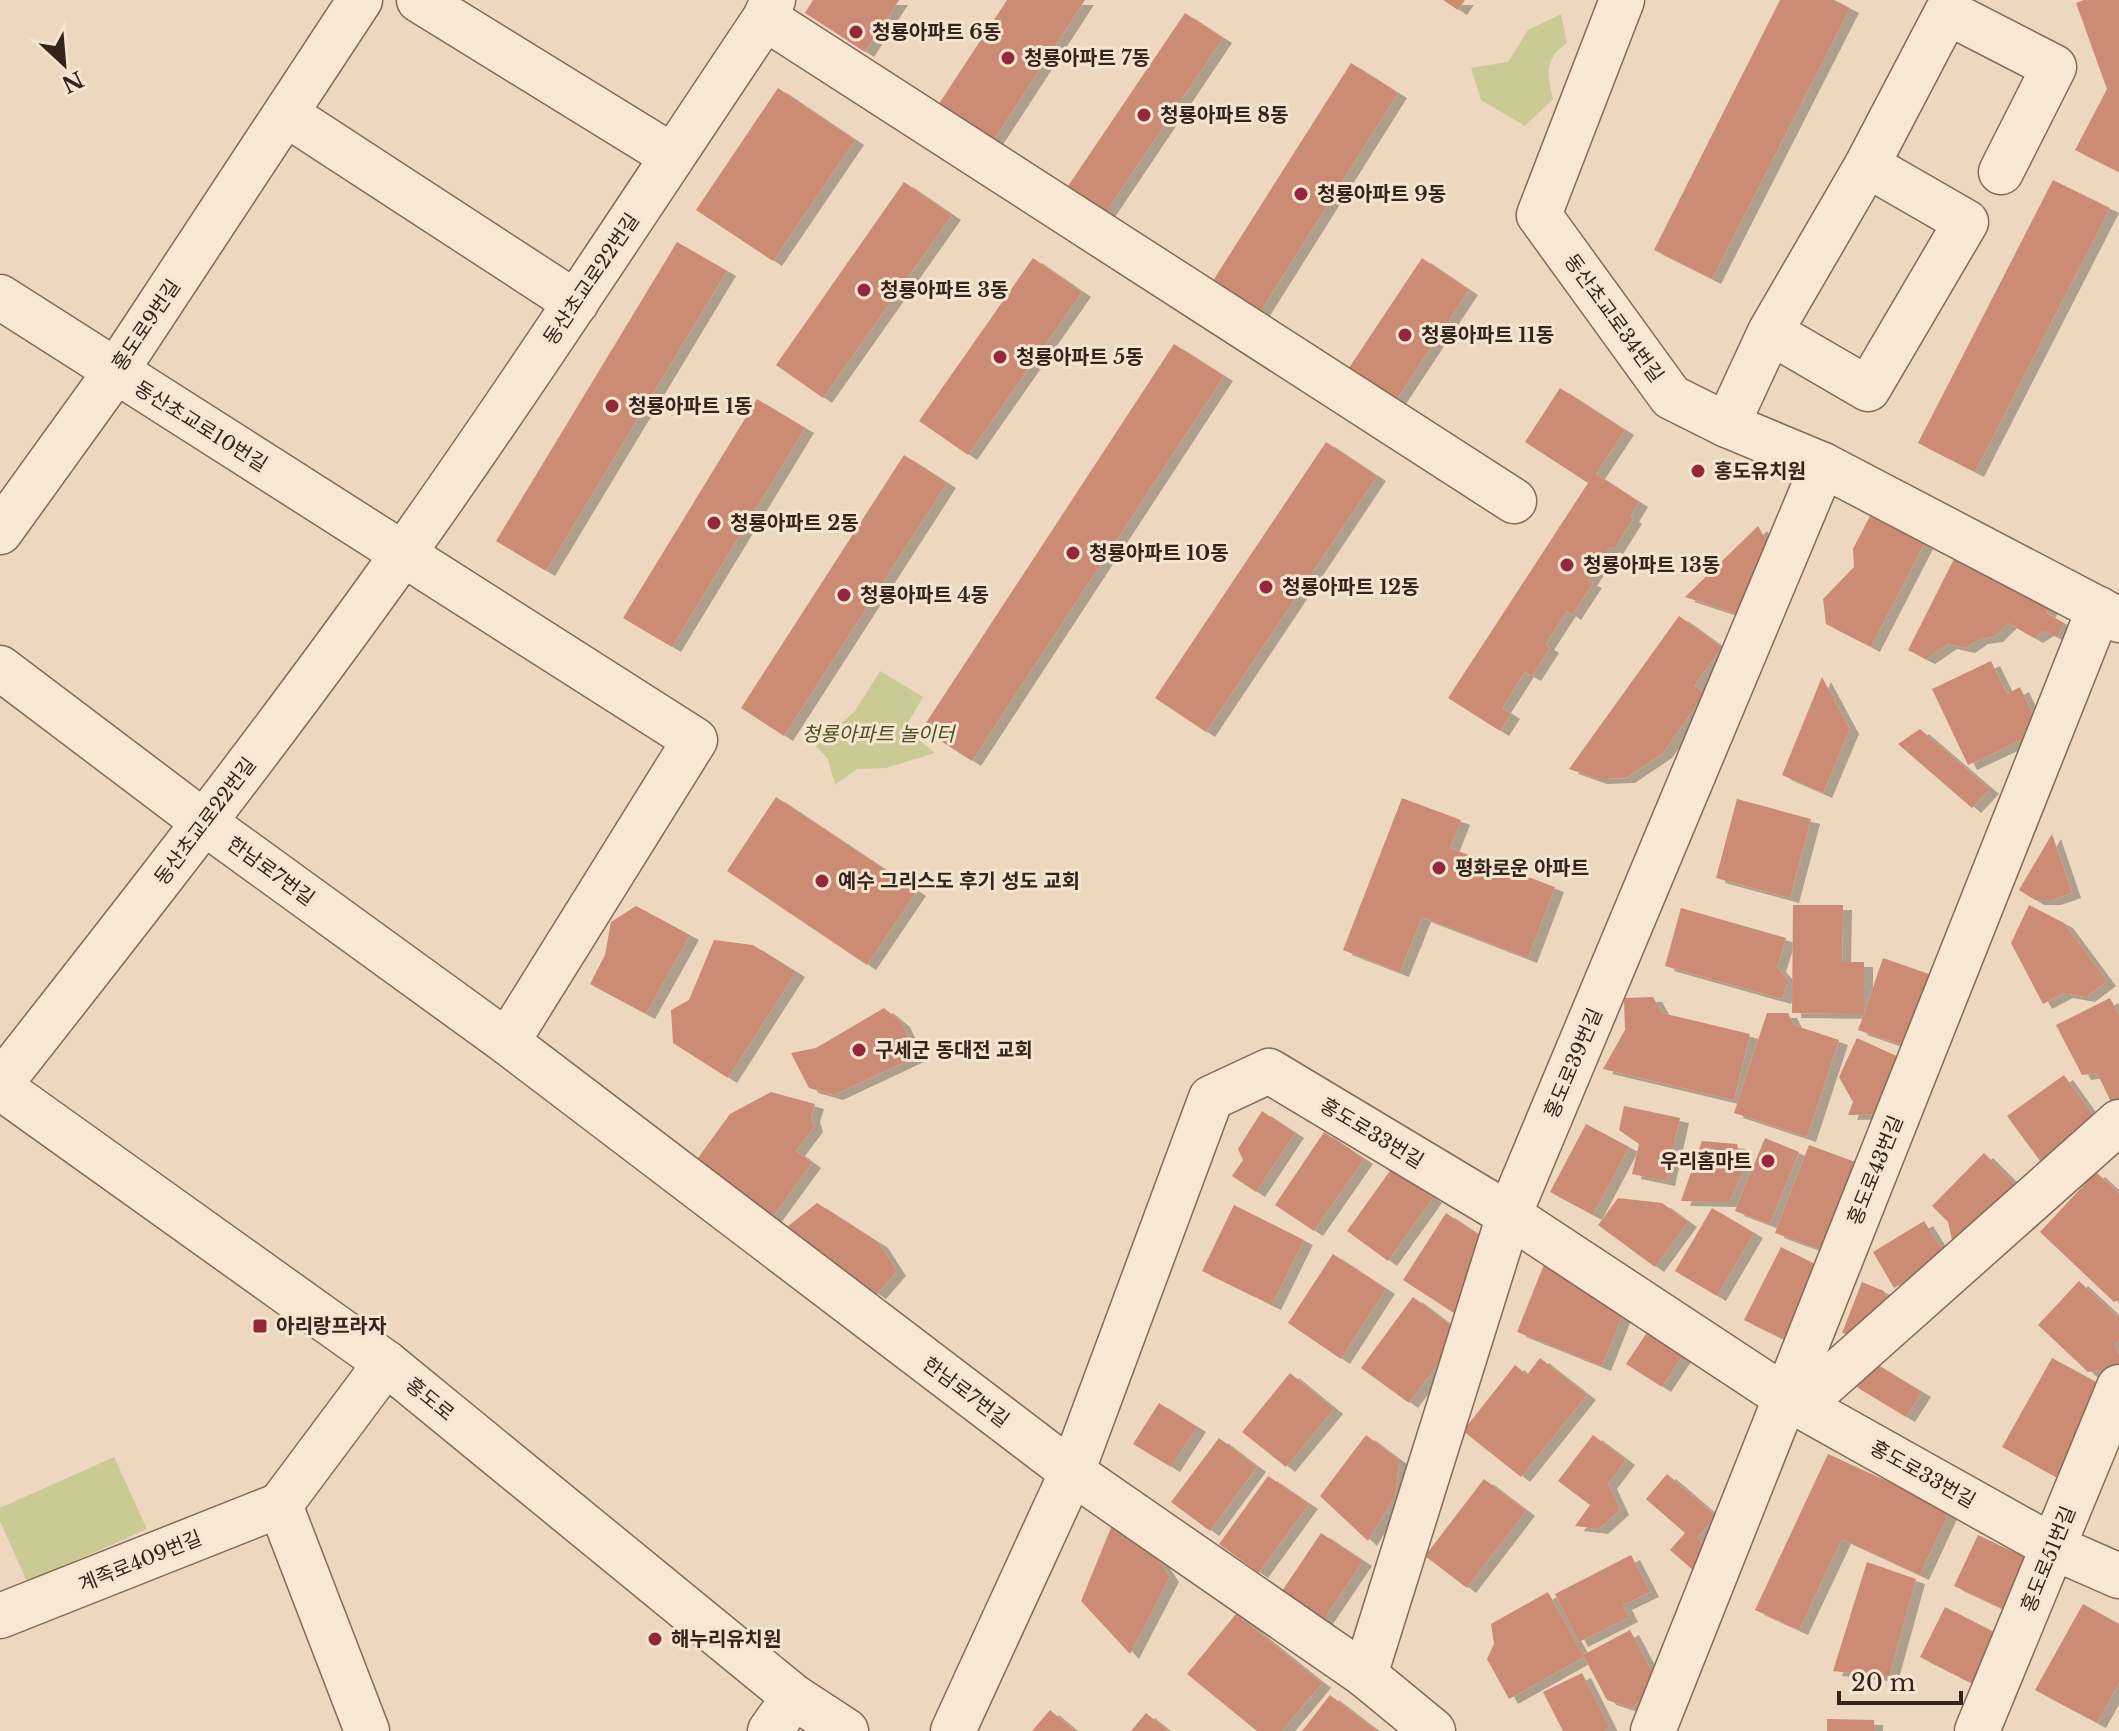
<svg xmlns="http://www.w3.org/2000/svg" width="2119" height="1731" font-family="'Libre Baskerville','Noto Sans KR',serif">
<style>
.green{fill:#cbc994}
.building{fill:#cb8b75;filter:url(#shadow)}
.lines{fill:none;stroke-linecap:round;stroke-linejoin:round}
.minor-casing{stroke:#866958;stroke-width:47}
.minor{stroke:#f8e7d2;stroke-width:44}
.poi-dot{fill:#94283a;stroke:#f5e4cf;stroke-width:3}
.labels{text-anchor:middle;stroke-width:6;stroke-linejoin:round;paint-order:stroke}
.poi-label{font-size:20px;font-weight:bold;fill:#35241c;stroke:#f5e4cf;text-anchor:start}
.street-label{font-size:20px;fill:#35241c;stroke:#f5e4cf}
.park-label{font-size:20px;font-style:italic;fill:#4d5223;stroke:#f5e4cf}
</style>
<defs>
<filter id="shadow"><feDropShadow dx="9" dy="5" stdDeviation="0" flood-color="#0004"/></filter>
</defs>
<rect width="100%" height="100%" fill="#edd8bf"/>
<g class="green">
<path d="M1561 14 1567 43C1544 58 1547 77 1553 99L1525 126 1481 100 1471 68 1508 62 1528 30Z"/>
<path d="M880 671 923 697 909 721 915 737 935 753 886 768 857 769 835 785 828 759 816 746 855 711Z"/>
<path d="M114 1457 147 1529 27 1582 0 1521V1508Z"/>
</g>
<g class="building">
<path d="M813 0H899L865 52 805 13Z"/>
<path d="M1007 0H1085L986 152 931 116Z"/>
<path d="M1443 0H1465L1458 10Z"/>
<path d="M1780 0H1834L1850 8 1712 279 1654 250Z"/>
<path d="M2084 0H2119V172L2075 150 2107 89 2076 3Z"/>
<path d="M1185 13 1223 38 1102 218 1064 192Z"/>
<path d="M1351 63 1398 93 1252 325 1204 295Z"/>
<path d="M778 88 855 140 773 261 696 210Z"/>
<path d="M2053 180 2110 208 1975 472 1918 443Z"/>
<path d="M904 182 952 215 823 398 776 365Z"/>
<path d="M677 242 727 271 546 571 496 541Z"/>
<path d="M1033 258 1082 292 968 455 919 421Z"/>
<path d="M1422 258 1469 290 1389 411 1341 380Z"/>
<path d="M1174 344 1224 376 972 761 922 729Z"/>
<path d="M1560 388 1625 430 1596 474 1639 502 1630 517 1633 519 1614 549 1610 547 1588 581 1593 583 1572 615 1567 611 1545 645 1550 648 1532 676 1525 672 1502 708 1511 714 1500 731 1448 698 1588 483 1525 442Z"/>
<path d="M757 399 805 428 672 647 623 618Z"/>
<path d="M1326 442 1377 476 1206 732 1155 698Z"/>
<path d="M904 455 947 483 784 736 741 708Z"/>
<path d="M1870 516 1924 544 1871 647 1826 624 1823 599 1854 567 1853 549Z"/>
<path d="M1758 526 1776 558 1750 618 1685 597Z"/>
<path d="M1955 557 2051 605 2046 613 2064 623 2057 637 2045 631 2034 638 2008 623 1994 637 1979 639 1966 648 1948 644 1926 659 1908 650Z"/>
<path d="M1679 616 1722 647 1694 686 1705 693 1663 753 1626 778 1598 779 1569 769Z"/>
<path d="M1991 661 2007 694 2020 687 2041 731 1968 765 1932 689Z"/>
<path d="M1822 677 1850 729 1823 793 1782 775Z"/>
<path d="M1920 729 1990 789 1972 808 1898 744Z"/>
<path d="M776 797 917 891 867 965 727 871Z"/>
<path d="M1402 798 1461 820 1450 848 1555 887 1528 958 1422 917 1400 972 1343 950Z"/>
<path d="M1737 799 1811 819 1790 898 1716 878Z"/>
<path d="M2052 834 2072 893 2052 900H2035L2019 890Z"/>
<path d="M1793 905H1843L1842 962H1864V1014L1883 958 1929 974 1925 985 1941 990 1920 1051 1858 1030 1864 1014 1792 1013Z"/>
<path d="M2029 905 2064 923 2107 981 2086 997 2064 993 2043 1004 2011 943Z"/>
<path d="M636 906 690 935 646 1014 590 984 605 955 611 922Z"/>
<path d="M1681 908 1786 938 1777 967 1788 980 1782 999 1665 966Z"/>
<path d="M714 940 753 945 796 972 728 1078 673 1043 671 1010 689 1000Z"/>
<path d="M1653 997 1662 1013 1750 1034 1734 1100 1603 1069 1625 1030 1624 998Z"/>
<path d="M2110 998 2119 1015V1101L2112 1104 2097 1073 2082 1075 2056 1025Z"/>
<path d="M884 1008 901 1022 917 1056 834 1095 809 1088 791 1053 816 1048Z"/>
<path d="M1767 1013H1788L1794 1025 1839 1040 1807 1137 1734 1113Z"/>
<path d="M1857 1038 1912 1063 1889 1114 1848 1115 1853 1102 1839 1077Z"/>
<path d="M2064 1075 2102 1128 2046 1169 2007 1116Z"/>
<path d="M771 1092 815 1104 811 1117 814 1127 796 1151 812 1163 772 1218 695 1162 730 1114Z"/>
<path d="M1624 1106 1680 1118 1666 1181 1632 1174 1639 1144 1619 1130Z"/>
<path d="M1262 1111 1295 1133 1256 1192 1232 1176 1243 1160 1238 1149Z"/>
<path d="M1586 1124 1629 1147 1593 1215 1550 1192Z"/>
<path d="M1324 1132 1364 1159 1314 1231 1275 1205Z"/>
<path d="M1765 1138 1799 1152 1770 1224 1735 1211Z"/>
<path d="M1702 1141 1737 1144 1744 1169 1729 1202 1681 1201Z"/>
<path d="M1809 1145 1861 1164 1827 1252 1775 1233Z"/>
<path d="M1984 1153 2019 1188 1955 1253 1948 1222 1932 1206Z"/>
<path d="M1392 1168 1433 1198 1388 1261 1347 1231Z"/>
<path d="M2096 1172 2119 1193V1300L2114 1302 2040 1232Z"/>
<path d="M1618 1198 1662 1203 1688 1222 1655 1267 1598 1225Z"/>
<path d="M817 1203 879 1243 897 1271 877 1294 782 1231Z"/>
<path d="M1234 1205 1304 1240 1272 1305 1202 1271Z"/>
<path d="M1712 1208 1754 1233 1717 1296 1675 1271Z"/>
<path d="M1446 1213 1485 1239 1460 1317 1403 1280Z"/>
<path d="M1924 1221 1946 1256 1894 1288 1873 1252Z"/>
<path d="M1781 1247 1825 1269 1791 1336 1779 1337 1744 1320Z"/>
<path d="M1333 1254 1386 1289 1341 1359 1288 1323Z"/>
<path d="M1547 1257 1625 1308 1602 1366 1517 1332Z"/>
<path d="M2079 1281 2119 1318V1340L2115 1344 2119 1354V1363L2108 1376 2100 1370 2088 1372 2038 1325Z"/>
<path d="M1862 1282 1884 1291 1891 1313 1866 1337 1842 1333Z"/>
<path d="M1413 1297 1461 1333 1409 1403 1361 1368Z"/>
<path d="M1650 1328 1686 1351 1662 1387 1626 1364Z"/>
<path d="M1540 1358 1587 1395 1521 1477 1463 1431 1515 1365 1527 1375Z"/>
<path d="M2052 1358 2111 1390 2061 1480 2002 1447Z"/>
<path d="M1871 1361 1922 1392 1906 1417 1855 1386Z"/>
<path d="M1290 1373 1334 1409 1286 1467 1242 1432Z"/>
<path d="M1159 1403 1197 1427 1171 1467 1133 1444Z"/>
<path d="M1366 1435 1399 1460 1395 1496 1368 1541 1320 1496Z"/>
<path d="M1593 1435 1626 1460 1608 1484 1620 1510 1599 1529 1575 1526 1590 1505 1558 1481Z"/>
<path d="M1219 1438 1257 1467 1210 1531 1171 1502Z"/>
<path d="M1828 1454 1950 1510 1920 1575 1842 1539 1799 1630 1755 1610Z"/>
<path d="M1667 1474 1716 1516 1698 1537 1708 1555 1694 1571 1670 1550 1685 1533 1646 1499Z"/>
<path d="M1268 1476 1309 1504 1259 1573 1219 1544Z"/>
<path d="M1484 1479 1526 1511 1467 1588 1425 1556Z"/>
<path d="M1115 1518 1146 1541 1170 1577 1130 1654 1081 1601Z"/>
<path d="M1321 1533 1363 1561 1320 1625 1278 1597Z"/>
<path d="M1978 1535 2037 1563 2012 1613 1954 1586Z"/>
<path d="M1631 1555 1650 1592 1623 1605 1629 1617 1579 1642 1555 1594Z"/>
<path d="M1867 1562 1916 1579 1889 1677 1833 1671Z"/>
<path d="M1548 1592 1584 1657 1509 1699 1487 1659 1494 1644 1491 1624Z"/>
<path d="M2083 1604 2119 1624V1683L2097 1723 2035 1690Z"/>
<path d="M1945 1607 2002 1636 1977 1686 1920 1657Z"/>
<path d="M1236 1614 1322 1683 1282 1731H1257L1187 1674Z"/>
<path d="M1630 1630 1658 1683 1632 1708 1607 1700 1583 1655Z"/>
<path d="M1582 1673 1609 1727 1605 1731H1563L1543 1692Z"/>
<path d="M1330 1695 1377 1731H1302Z"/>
<path d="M1050 1710 1075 1731H1032Z"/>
<path d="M1146 1713 1168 1731H1131Z"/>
<path d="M1827 1719 1874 1720V1731H1827Z"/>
</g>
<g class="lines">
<g class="minor-casing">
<g id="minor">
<path d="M419 0 672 156"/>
<path d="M1622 0 1539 215 1671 397 1727 425 1823 465 2119 620"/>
<path d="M765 18 1514 501"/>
<path d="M286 114 576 303"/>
<path d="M1867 165 1947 12 2054 67 2001 172"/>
<path d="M0 297 695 740 507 1042"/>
<path d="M1727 425 1770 332 1868 389 1966 222 1867 165 1770 332"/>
<path d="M0 532 116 371 360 0"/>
<path d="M0 668 205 823 507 1042 1072 1472 1365 1675 1433 1731"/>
<path d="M0 1084C137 910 274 735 403 554 528 378 645 197 765 18L773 0"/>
<path d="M0 1087 386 1363 794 1697 846 1731"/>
<path d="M1801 1405 2119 1122"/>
<path d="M280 1505 367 1731"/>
<path d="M0 1616 280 1505 386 1363"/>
<path d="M1365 1675 1509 1215 1823 465"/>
<path d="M770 1731 794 1697"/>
<path d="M953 1731 1072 1472 1211 1098 1269 1071 1509 1215 1785 1397 2053 1547 2119 1576"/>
<path d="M1653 1731 2099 609"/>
<path d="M1977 1731 2119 1387"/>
</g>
</g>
<use href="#minor" class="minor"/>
</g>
<g class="poi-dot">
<circle cx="856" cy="32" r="8"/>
<circle cx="1008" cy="58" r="8"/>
<circle cx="1144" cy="115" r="8"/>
<circle cx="1301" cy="194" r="8"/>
<circle cx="864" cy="290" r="8"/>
<circle cx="1405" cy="335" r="8"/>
<circle cx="1000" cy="357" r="8"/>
<circle cx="612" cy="406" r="8"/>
<circle cx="1698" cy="471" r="8"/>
<circle cx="714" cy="523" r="8"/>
<circle cx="1073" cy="553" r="8"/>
<circle cx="1567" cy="565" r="8"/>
<circle cx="1266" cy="587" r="8"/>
<circle cx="844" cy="595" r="8"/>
<circle cx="1439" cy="868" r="8"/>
<circle cx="822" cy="881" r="8"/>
<circle cx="859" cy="1050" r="8"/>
<circle cx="1768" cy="1161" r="8"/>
<rect x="252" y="1318" width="16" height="16" rx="4"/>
<circle cx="655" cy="1639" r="8"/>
</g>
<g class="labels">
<g class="poi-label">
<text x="872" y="39">청룡아파트 6동</text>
<text x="1024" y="65">청룡아파트 7동</text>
<text x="1160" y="122">청룡아파트 8동</text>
<text x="1317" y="201">청룡아파트 9동</text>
<text x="880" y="297">청룡아파트 3동</text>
<text x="1421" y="342">청룡아파트 11동</text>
<text x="1016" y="364">청룡아파트 5동</text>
<text x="628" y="413">청룡아파트 1동</text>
<text x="1714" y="478">홍도유치원</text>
<text x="730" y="530">청룡아파트 2동</text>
<text x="1089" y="560">청룡아파트 10동</text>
<text x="1583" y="572">청룡아파트 13동</text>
<text x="1282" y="594">청룡아파트 12동</text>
<text x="860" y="602">청룡아파트 4동</text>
<text x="1455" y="875">평화로운 아파트</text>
<text x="838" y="888">예수 그리스도 후기 성도 교회</text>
<text x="875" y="1057">구세군 동대전 교회</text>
<text x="1752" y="1168" text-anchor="end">우리홈마트</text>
<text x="276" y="1333">아리랑프라자</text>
<text x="671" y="1646">해누리유치원</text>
</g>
<g class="street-label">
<text transform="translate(591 279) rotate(-56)" y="7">동산초교로22번길</text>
<text transform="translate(1614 318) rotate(54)" y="7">동산초교로34번길</text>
<text transform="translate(146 325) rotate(-56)" y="7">홍도로9번길</text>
<text transform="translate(201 426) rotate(32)" y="7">동산초교로10번길</text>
<text transform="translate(205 821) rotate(-53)" y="7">동산초교로22번길</text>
<text transform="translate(271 871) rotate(36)" y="7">한남로7번길</text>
<text transform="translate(1573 1063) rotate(-67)" y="7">홍도로39번길</text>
<text transform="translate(1372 1133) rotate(31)" y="7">홍도로33번길</text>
<text transform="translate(1875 1170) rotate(-68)" y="7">홍도로43번길</text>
<text transform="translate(966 1392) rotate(37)" y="7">한남로7번길</text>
<text transform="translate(430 1399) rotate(39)" y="7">홍도로</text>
<text transform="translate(1923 1474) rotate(29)" y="7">홍도로33번길</text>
<text transform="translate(2048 1559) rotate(-68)" y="7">홍도로51번길</text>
<text transform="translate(140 1561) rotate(-22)" y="7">계족로409번길</text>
</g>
<g class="park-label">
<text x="878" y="741">청룡아파트 놀이터</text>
</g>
</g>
<g transform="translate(64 64) rotate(154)" stroke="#f5e4cf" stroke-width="6" paint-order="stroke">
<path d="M0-6L14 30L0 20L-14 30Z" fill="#35241c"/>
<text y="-12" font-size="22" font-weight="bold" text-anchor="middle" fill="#35241c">N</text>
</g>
<path d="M1839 1691v12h122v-12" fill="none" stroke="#35241c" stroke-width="4"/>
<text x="1851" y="1691" font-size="24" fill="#35241c" stroke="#f5e4cf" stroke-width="6" paint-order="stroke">20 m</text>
</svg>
